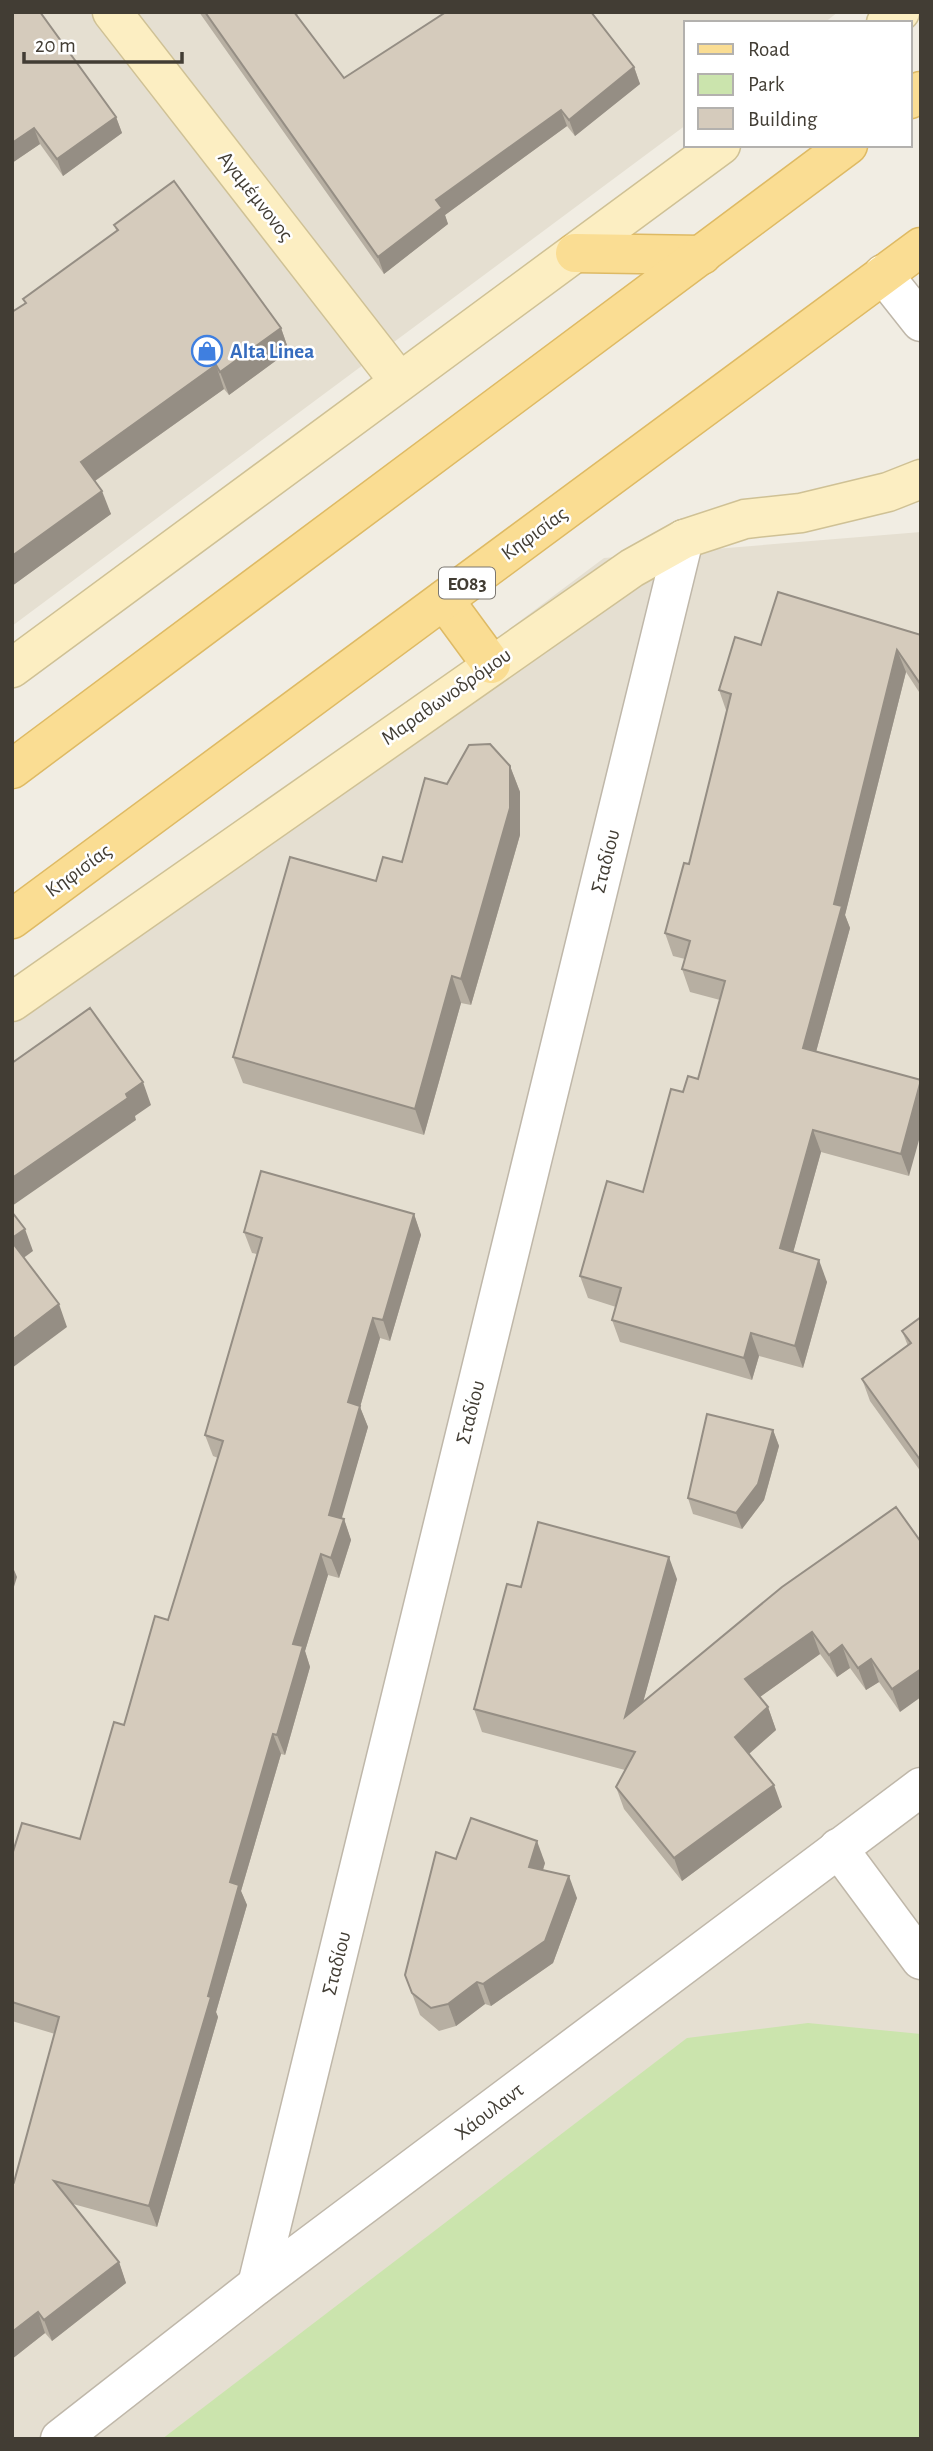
<svg xmlns="http://www.w3.org/2000/svg" width="933" height="2451" font-family="'Alegreya Sans',sans-serif">
<style>
.residential{fill:#e5dfd1}
.green{fill:#cbe4ad}
.lines{fill:none;stroke-linecap:round;stroke-linejoin:round}
.street-casing{stroke:#bfb7a9;stroke-width:41}
.secondary-casing{stroke:#cfc195;stroke-width:41}
.primary-casing{stroke:#deba64;stroke-width:41}
.street{stroke:#fff;stroke-width:38}
.secondary{stroke:#fceec2;stroke-width:38}
.primary{stroke:#fadd93;stroke-width:38}
.wall{fill:#b7afa2}
.shaded-wall{fill:#958e84}
.building{fill:#d5cbbc;stroke:#958e84;stroke-width:2}
.labels{text-anchor:middle;stroke-width:5;stroke-linejoin:round;paint-order:stroke}
.shield{fill:#fff;stroke:#7b7771;stroke-width:2}
.shield-label{font-size:19px;font-weight:bold;fill:#423d34}
.street-label{font-size:21px;fill:#423d34;stroke:#fff}
.shop-label{font-size:21px;font-weight:bold;fill:#366cbe;stroke:#fff;text-anchor:start}
</style>
<rect width="100%" height="100%" fill="#f1ede3"/>
<g class="residential">
<path d="M12 12H838L824 23H686V125L12 626Z"/>
<path d="M921 532V2439H12V1002L604 558Z"/>
</g>
<path class="green" d="M808 2023 921 2034V2439H162L687 2038Z"/>
<g class="lines">
<g class="street-casing">
<g id="street">
<path d="M883 274 921 322"/>
<path d="M838 1848 921 1960"/>
<path d="M257 2285 684 539"/>
<path d="M60 2439 257 2285 921 1787"/>
</g>
</g>
<g class="secondary-casing">
<g id="secondary">
<path d="M112 12 399 381"/>
<path d="M886 23 900 12"/>
<path d="M12 668 721 145"/>
<path d="M12 1002 632 568 684 539 745 519 801 513 888 492 921 479"/>
</g>
</g>
<g class="primary-casing">
<g id="primary">
<path d="M910 99 921 91"/>
<path d="M575 253 702 255"/>
<path d="M444 600 491 664"/>
<path d="M12 769 848 145"/>
<path d="M12 919 921 247"/>
</g>
</g>
<use href="#street" class="street"/>
<use href="#secondary" class="secondary"/>
<use href="#primary" class="primary"/>
</g>
<g class="wall">
<path d="M12 12 116 117 122 133 63 176 40 144 12 163Z"/>
<path d="M199 12H300L296 16 344 78 634 67 640 84 575 136 567 126 445 215 448 224 384 274Z"/>
<path d="M114 225 281 328 289 351 229 395 224 389 95 481 111 514 12 586 25 303 23 299 117 232Z"/>
<path d="M921 635V695L906 672 845 915 850 928 816 1052 921 1080 909 1176 821 1152 793 1252 827 1282 803 1368 759 1356 752 1380 620 1342 612 1320 616 1307 588 1298 580 1276 643 1192 683 1092 698 1079 720 1000 690 992 682 969 685 959 673 956 665 933 689 864 727 713 719 690 761 645Z"/>
<path d="M510 766 520 792V835L471 1005 461 1003 424 1135 243 1083 233 1057 376 881 402 862Z"/>
<path d="M414 1214 421 1235 390 1341 380 1338 360 1407 368 1427 341 1518 344 1519 351 1540 339 1578 328 1575 305 1651 310 1667 285 1755 281 1754 241 1891 247 1905 216 2012 218 2017 157 2227 73 2204 119 2262 126 2283 52 2341 45 2333 12 2359V2180L14 2182 55 2034 12 2021V1855L80 1839 124 1725 168 1620 218 1458 213 1456 205 1435 257 1254 252 1253 244 1232Z"/>
<path d="M921 1317V1472L870 1401 862 1379 908 1346 902 1331Z"/>
<path d="M773 1430 779 1446 764 1500 742 1529 693 1514 688 1498Z"/>
<path d="M896 1507 900 1712 879 1682 866 1690 850 1668 837 1677 820 1654 760 1697 768 1707 776 1730 749 1754 782 1807 682 1881 624 1809 616 1787 625 1770 482 1732 474 1709 521 1587 677 1579 643 1702Z"/>
<path d="M456 1859 545 1863 543 1870 577 1898 553 1963 491 2006 485 2004 456 2026 439 2031 420 2015 405 1975Z"/>
</g>
<g class="shaded-wall">
<path d="M634 67 640 84 575 136 569 120Z"/>
<path d="M561 110 567 126 445 215 448 224 384 274 378 257 436 200Z"/>
<path d="M116 117 122 133 63 176 57 159Z"/>
<path d="M34 128 40 144 12 163V143Z"/>
<path d="M281 328 289 351 229 395 220 372Z"/>
<path d="M216 365 224 389 89 485 81 462Z"/>
<path d="M102 491 111 514 12 586V556Z"/>
<path d="M897 650 906 672 845 915 850 928 811 1070 803 1048 834 904Z"/>
<path d="M510 766 520 792V835L471 1005 461 979Z"/>
<path d="M452 976 461 1003 424 1135 415 1109Z"/>
<path d="M921 1080V1133L909 1176 901 1154Z"/>
<path d="M143 1082 151 1105 135 1116 136 1120 12 1206V1178Z"/>
<path d="M813 1130 821 1152 788 1271 780 1248Z"/>
<path d="M414 1214 421 1235 390 1341 383 1320Z"/>
<path d="M25 1229 33 1251 18 1262 12 1245V1238Z"/>
<path d="M819 1260 827 1282 803 1368 795 1346Z"/>
<path d="M59 1304 67 1327 12 1368V1340Z"/>
<path d="M373 1318 380 1338 360 1407 368 1427 337 1535 329 1515 348 1402Z"/>
<path d="M751 1333 759 1356 752 1380 744 1358Z"/>
<path d="M773 1430 779 1446 764 1500 742 1529 736 1513Z"/>
<path d="M344 1519 351 1540 339 1578 331 1558Z"/>
<path d="M321 1554 328 1575 305 1651 310 1667 285 1755 277 1735 293 1644Z"/>
<path d="M669 1557 677 1579 633 1739 625 1717Z"/>
<path d="M12 1565 17 1577 12 1593Z"/>
<path d="M812 1632 820 1654 753 1702 745 1679Z"/>
<path d="M842 1645 850 1668 837 1677 829 1655Z"/>
<path d="M871 1659 879 1682 866 1690 858 1668Z"/>
<path d="M921 1669V1697L900 1712 892 1689Z"/>
<path d="M768 1707 776 1730 743 1759 735 1737Z"/>
<path d="M273 1734 281 1754 241 1891 247 1905 216 2012 218 2017 157 2227 149 2206 208 1996 230 1882Z"/>
<path d="M774 1785 782 1807 682 1881 674 1858Z"/>
<path d="M537 1841 545 1863 537 1889 529 1867Z"/>
<path d="M569 1876 577 1898 553 1963 491 2006 483 1984Z"/>
<path d="M477 1982 485 2004 456 2026 448 2004Z"/>
<path d="M119 2262 126 2283 52 2341 44 2320Z"/>
<path d="M38 2312 45 2333 12 2359V2332Z"/>
</g>
<g class="building">
<path d="M12 12H40L116 117 57 159 34 128 12 143Z"/>
<path d="M205 12H294L344 78 446 12H591L634 67 569 120 561 110 436 200 442 208 378 257Z"/>
<path d="M174 181 281 328 220 372 216 365 81 462 102 491 12 556V312L26 303 23 299 118 230 114 225Z"/>
<path d="M778 592 921 635V685L897 650 834 904 842 906 803 1048 921 1080 901 1154 813 1130 780 1248 819 1260 795 1346 751 1333 744 1358 612 1320 621 1288 580 1276 607 1181 643 1192 671 1089 683 1092 688 1076 698 1079 725 981 682 969 690 941 665 933 684 863 689 864 731 694 719 690 735 637 761 645Z"/>
<path d="M490 744 510 766V808L461 979 452 976 415 1109 233 1057 290 857 376 881 383 857 402 862 425 778 447 784 469 745Z"/>
<path d="M90 1008 143 1082 126 1094 128 1098 12 1178V1063Z"/>
<path d="M261 1171 414 1214 383 1320 373 1318 348 1402 360 1406 329 1515 344 1519 331 1558 321 1554 293 1644 303 1646 277 1735 273 1734 230 1882 239 1885 208 1996 211 1997 149 2206 54 2181 119 2262 44 2320 38 2312 12 2332V2180L14 2182 59 2017 12 2002V1855L22 1823 80 1839 114 1722 124 1725 155 1616 168 1620 223 1441 205 1435 262 1238 244 1232Z"/>
<path d="M12 1212 25 1229 12 1238Z"/>
<path d="M12 1242 59 1304 12 1340Z"/>
<path d="M921 1317V1461L862 1379 911 1343 902 1331Z"/>
<path d="M707 1414 773 1430 758 1484 736 1513 688 1498Z"/>
<path d="M896 1507 921 1542V1669L892 1689 871 1659 858 1668 842 1645 829 1655 812 1632 745 1679 768 1707 735 1737 774 1785 674 1858 616 1787 635 1752 474 1709 507 1584 521 1587 538 1522 669 1557 625 1717 782 1587Z"/>
<path d="M471 1818 537 1841 529 1867 569 1876 545 1941 483 1984 477 1982 448 2004 431 2008 412 1993 405 1975 436 1852 456 1859Z"/>
</g>
<defs>
<g id="shop-ring" transform="scale(1.575)"><circle r="9.5" fill="#fff" stroke="#3f7fe0" stroke-width="1.5"/><path d="M-5-2.5h2.3a2.7 3.5 0 0 1 5.4 0H5L5.5 6h-11ZM-1.5-2.5h3a1.5 2.3 0 0 0-3 0Z" fill="#3f7fe0"/></g>
</defs>
<g fill-rule="evenodd">
<use href="#shop-ring" x="207" y="351"/>
</g>
<g class="labels">
<rect class="shield" x="439" y="567.5" width="56" height="31" rx="5"/>
<g class="shield-label">
<text x="467" y="590">ΕΟ83</text>
</g>
<g class="street-label">
<text transform="translate(256 196) rotate(52)" y="7">Αγαμέμνονος</text>
<text transform="translate(534 533) rotate(-36)" y="7">Κηφισίας</text>
<text transform="translate(446 696) rotate(-35)" y="7">Μαραθωνοδρόμου</text>
<text transform="translate(605 861) rotate(-76)" y="7">Σταδίου</text>
<text transform="translate(78 870) rotate(-36)" y="7">Κηφισίας</text>
<text transform="translate(470 1412) rotate(-76)" y="7">Σταδίου</text>
<text transform="translate(336 1963) rotate(-76)" y="7">Σταδίου</text>
<text transform="translate(489 2111) rotate(-37)" y="7">Χάουλαντ</text>
</g>
<g class="shop-label">
<text x="230" y="358">Alta Linea</text>
</g>
</g>
<rect width="933" height="2451" fill="none" stroke="#423d34" stroke-width="28"/>
<rect x="684" y="21" width="228" height="126" fill="#ffffff" stroke="#b3b1ae" stroke-width="2"/>
<rect x="698" y="44" width="35" height="10" fill="#fadd93" stroke="#b3b1ae" stroke-width="2"/>
<text x="748" y="56" font-size="21" fill="#423d34">Road</text>
<rect x="698" y="74" width="35" height="21" fill="#cbe4ad" stroke="#b3b1ae" stroke-width="2"/>
<text x="748" y="91" font-size="21" fill="#423d34">Park</text>
<rect x="698" y="108" width="35" height="21" fill="#d5cbbc" stroke="#b3b1ae" stroke-width="2"/>
<text x="748" y="126" font-size="21" fill="#423d34">Building</text>
<path d="M24 52v10h158v-10" fill="none" stroke="#423d34" stroke-width="3.5"/>
<text x="35" y="52" font-size="21" fill="#423d34" stroke="#ffffff" stroke-width="5" paint-order="stroke">20 m</text>
</svg>
